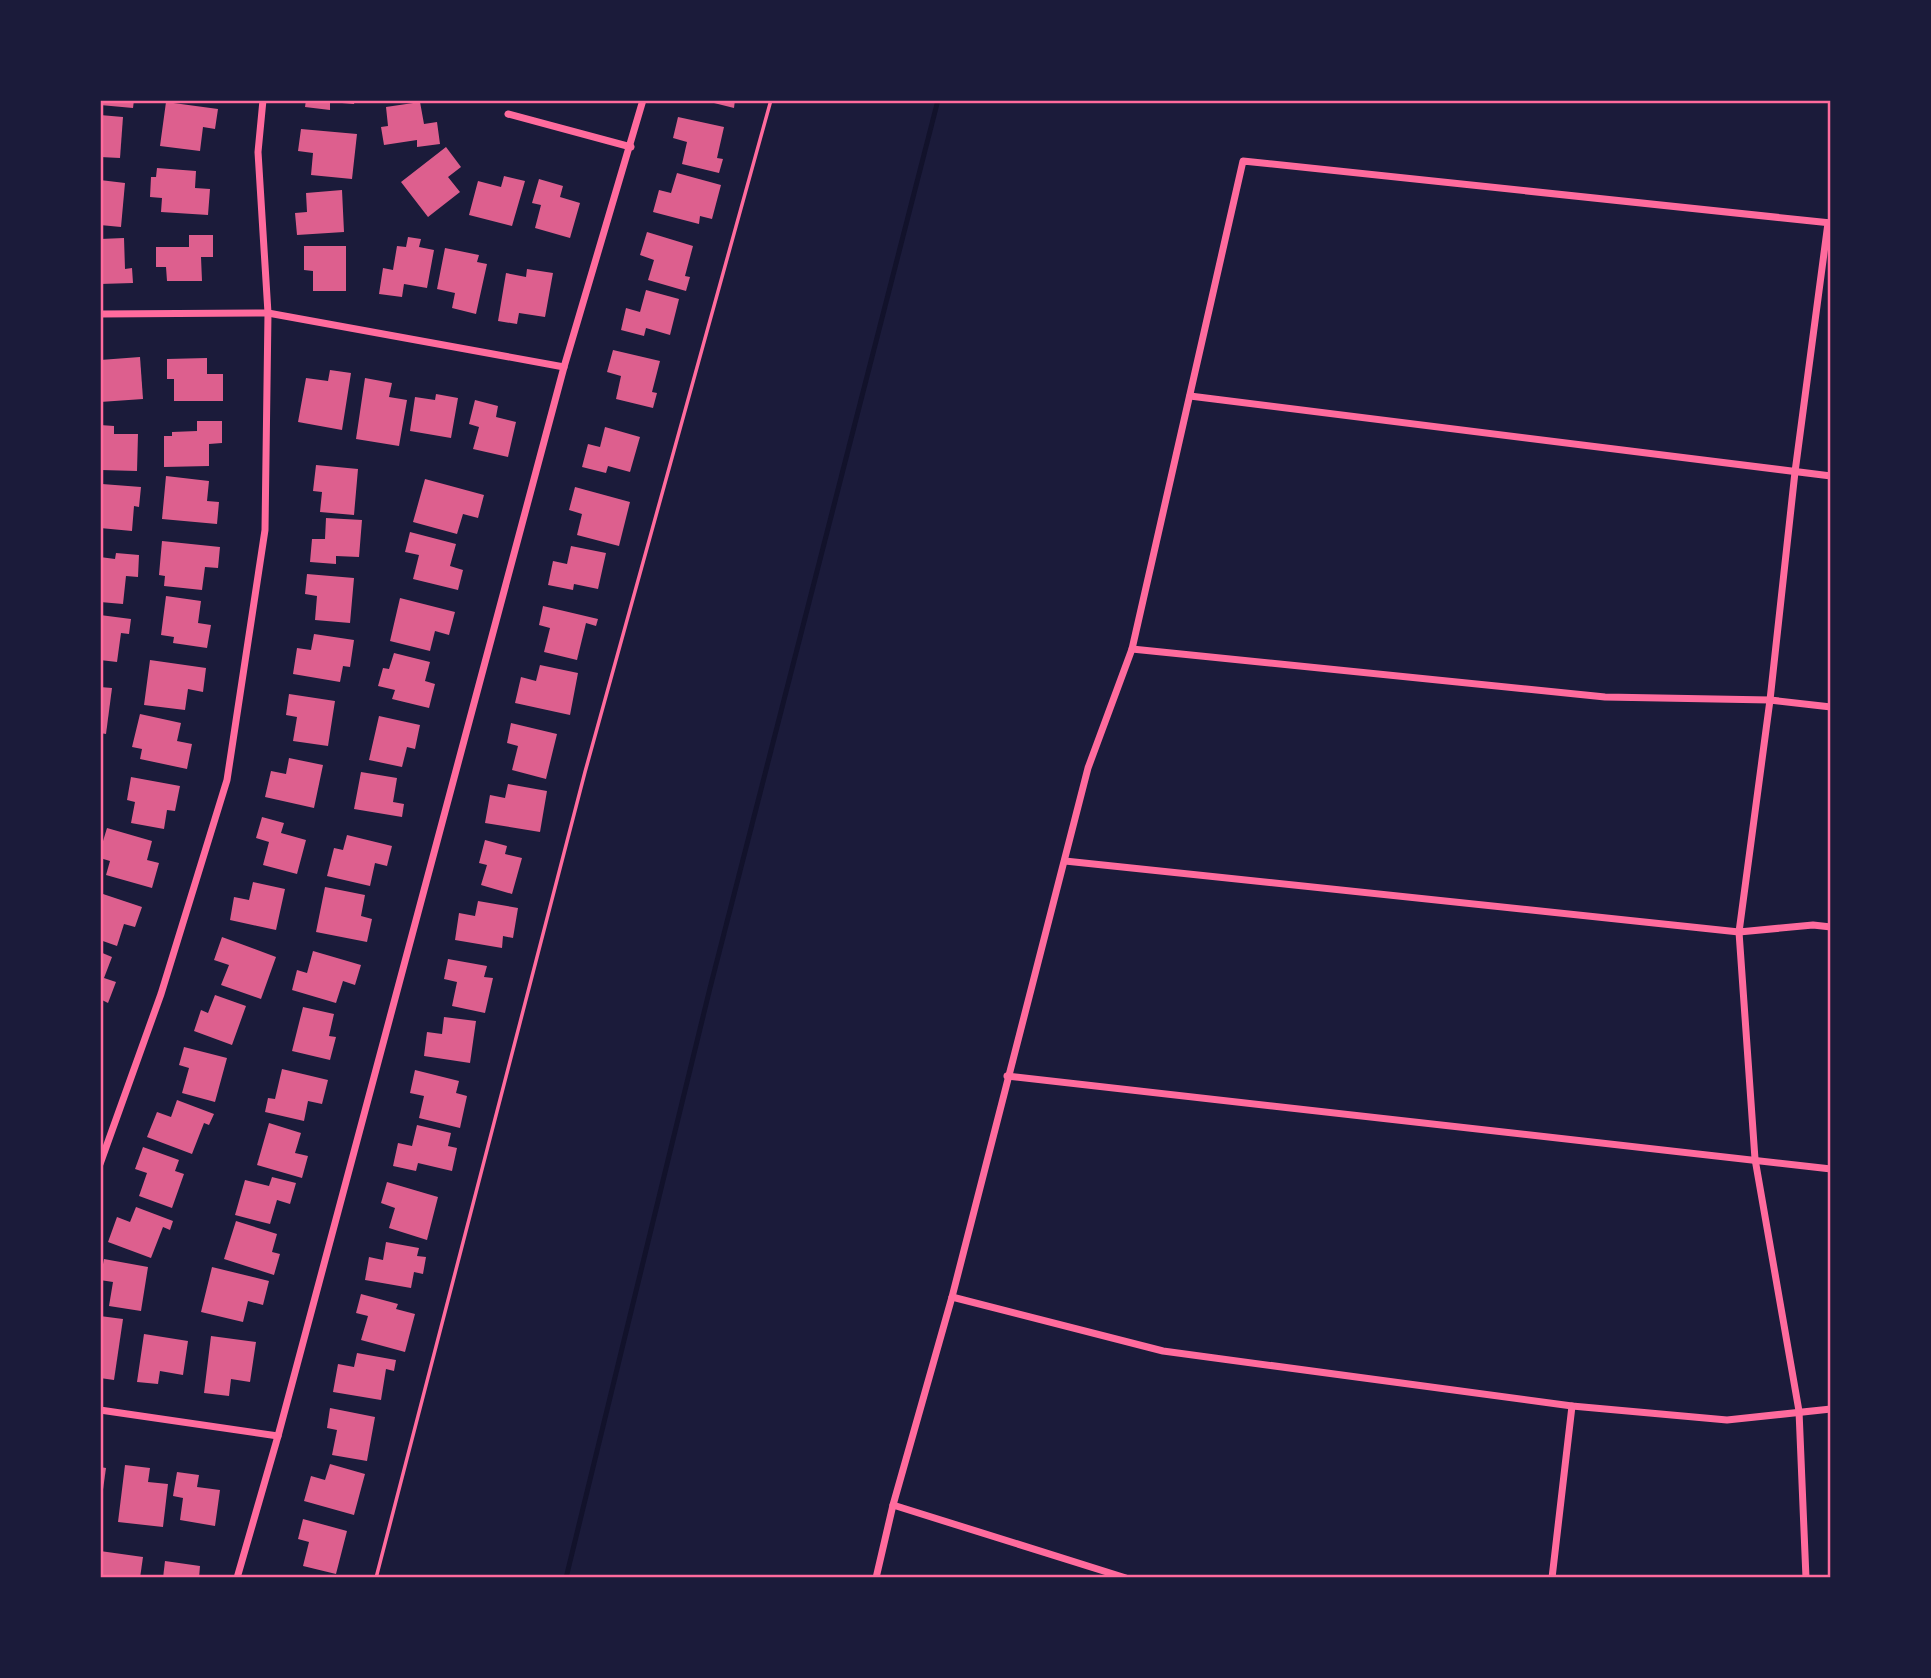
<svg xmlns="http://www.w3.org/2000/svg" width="1931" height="1678" font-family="Mulish,sans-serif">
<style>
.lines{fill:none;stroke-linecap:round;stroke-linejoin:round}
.stream{stroke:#12122b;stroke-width:5}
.building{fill:#dd5f8e}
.path{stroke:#ff6b9d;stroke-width:3.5}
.minor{stroke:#ff6b9d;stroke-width:7}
.neatline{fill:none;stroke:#ff6b9d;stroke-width:2.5}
</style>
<rect width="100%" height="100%" fill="#1b1b3a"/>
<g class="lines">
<path class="stream" d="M566 1578 710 988 938 100"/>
</g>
<g class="building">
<path d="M100 100H134L133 108 100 105Z"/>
<path d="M306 100H355L354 104 330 102V110L305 107Z"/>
<path d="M702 100H735L734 108Z"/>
<path d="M166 102 218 109 215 129 203 127 200 151 160 146Z"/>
<path d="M420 102 424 124 437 122 440 144 417 147V140L384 145 381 127 388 126 386 107Z"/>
<path d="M100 115 123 117 120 158 100 157Z"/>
<path d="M678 117 724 127 717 158 723 159 719 173 682 164 687 142 673 138Z"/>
<path d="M301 129 357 134 352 179 311 175 313 153 298 151Z"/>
<path d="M446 147 461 167 448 177 460 192 428 217 401 182Z"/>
<path d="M157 168 196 171 195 188 210 189 208 215 161 212 162 198 150 197 151 177H156Z"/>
<path d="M677 173 721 185 712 219 700 216 699 224 653 212 659 190 671 193Z"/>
<path d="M504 176 525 181 512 226 469 215 478 181 501 187Z"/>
<path d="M539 179 563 186 560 197 580 203 570 238 535 228 541 205 532 203Z"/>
<path d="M100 180 125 183 121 227 100 225Z"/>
<path d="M342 190 344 232 297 235 295 213 307 212 306 193Z"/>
<path d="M647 232 693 246 685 276 690 277 686 291 648 280 654 260 640 255Z"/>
<path d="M189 235H213V257H201L202 281H167L166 267H156V247H189Z"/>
<path d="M408 237 421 239 419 247 434 250 427 288 404 284 402 297 379 294 383 268 393 270 397 246 406 247Z"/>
<path d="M124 238 125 269 132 268 133 283 100 284V239Z"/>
<path d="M304 246H346V291H313V271L304 270Z"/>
<path d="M445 248 479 255 477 262 487 264 476 314 452 308 455 293 437 289Z"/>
<path d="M527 269 553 273 545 317 519 313 517 324 498 321 506 273 526 277Z"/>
<path d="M646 290 679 299 670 335 646 328 644 336 621 330 626 308 640 312Z"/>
<path d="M613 350 660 361 652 392 657 393 653 408 616 399 621 376 607 372Z"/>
<path d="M140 357 143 399 100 402V360Z"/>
<path d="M207 358V374H223V401H174V379H167V359Z"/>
<path d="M330 370 351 373 342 430 298 422 306 378 328 381Z"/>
<path d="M365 378 392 383 389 397 407 400 399 446 356 439Z"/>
<path d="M436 394 458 398 451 438 410 431 415 397 435 400Z"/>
<path d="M475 400 498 406 496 417 516 422 508 457 473 449 479 427 469 424Z"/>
<path d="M197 421H222V443L209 444V466L164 467V436H172V432L197 431Z"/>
<path d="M100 425 114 426V434H138L137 471 101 470Z"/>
<path d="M605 427 640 437 630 472 608 466 606 473 582 467 588 444 600 447Z"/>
<path d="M316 465 358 469 354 515 320 512 322 492 313 491Z"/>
<path d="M166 476 209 481 207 501 219 502 217 524 162 519Z"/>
<path d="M425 479 484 495 478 518 463 514 457 534 413 522Z"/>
<path d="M102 484 141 487 139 507 134 506 132 531 100 528Z"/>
<path d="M575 487 630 502 619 546 577 535 582 514 569 510Z"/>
<path d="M326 518 362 520 359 557 336 556V564L310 562 312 539H325Z"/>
<path d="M410 532 456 544 450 566 463 570 458 590 413 579 419 555 405 552Z"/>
<path d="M162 541 220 547 218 568 205 567 202 590 164 586 165 576 159 575Z"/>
<path d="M571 546 606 553 598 589 574 584 573 590 548 585 553 561 567 564Z"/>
<path d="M116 553 139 555 138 577 126 576 123 604 100 602V557L115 559Z"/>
<path d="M307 574 354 578 350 623 315 620 317 596 305 594Z"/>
<path d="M166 596 201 601 198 623 211 625 207 648 173 643 174 637 161 635Z"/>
<path d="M400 598 455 612 449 635 435 631 430 651 390 641Z"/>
<path d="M543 606 598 619 596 626 586 623 577 660 544 652 550 628 539 625Z"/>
<path d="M100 615 131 619 129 634 121 633 117 662 100 660Z"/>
<path d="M314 634 354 640 350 667 343 666 340 682 293 674 297 648 311 650Z"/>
<path d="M394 653 430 662 425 681 435 684 429 708 392 699 395 690 378 686 383 668 389 669Z"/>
<path d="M150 660 206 668 203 692 188 689 185 710 144 705Z"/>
<path d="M540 665 578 673 570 715 515 703 521 677 536 681Z"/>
<path d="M100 687 112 688 106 734 100 733Z"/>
<path d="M289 694 335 701 328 746 293 741 297 717 286 715Z"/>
<path d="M140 714 181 723 177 741 192 744 187 769 140 759 142 749 132 747Z"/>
<path d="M379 716 420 725 415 749 407 747 402 767 369 760Z"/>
<path d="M511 723 557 734 546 779 512 770 518 746 507 743Z"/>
<path d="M289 758 323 765 314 808 265 797 271 771 286 774Z"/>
<path d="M361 772 397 778 393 802 404 804 402 817 354 809Z"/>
<path d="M131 777 180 786 175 811 167 810 164 829 131 823 135 802 127 800Z"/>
<path d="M508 784 547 791 540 832 485 823 490 795 505 798Z"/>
<path d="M262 817 284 823 281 833 306 840 297 874 263 865 269 842 256 838Z"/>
<path d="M107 828 152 841 147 860 159 863 152 888 106 875 110 861 100 858V851Z"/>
<path d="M347 835 392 846 387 866 375 863 370 886 327 876 334 848 343 850Z"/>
<path d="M485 840 507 846 505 854 522 858 512 894 481 885 487 865 479 863Z"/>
<path d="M253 882 285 889 276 930 230 920 234 897 249 900Z"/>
<path d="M325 887 365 895 361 916 372 919 367 942 316 932Z"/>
<path d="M100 893 142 907 135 927 124 924 117 946 100 940Z"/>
<path d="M478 901 518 908 513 938 503 936 502 948 455 940 459 913 475 916Z"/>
<path d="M222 937 276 957 261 999 221 985 229 965 214 960Z"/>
<path d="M313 951 361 965 355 985 343 981 336 1003 292 990 297 970 307 973Z"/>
<path d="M100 952 112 957 104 978 116 982 108 1003 100 999Z"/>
<path d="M448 959 487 966 484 977 493 978 485 1013 452 1006 457 982 444 979Z"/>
<path d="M215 995 246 1006 232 1045 194 1031 201 1010 208 1013Z"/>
<path d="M303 1007 334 1014 329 1036 336 1037 330 1060 292 1051Z"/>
<path d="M444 1017 476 1021 470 1063 424 1056 427 1032 442 1034Z"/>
<path d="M184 1047 227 1058 215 1102 182 1093 189 1068 179 1065Z"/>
<path d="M282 1069 328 1080 322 1104 308 1101 304 1121 265 1112 268 1098 275 1099Z"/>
<path d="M415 1070 459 1081 456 1093 467 1096 460 1128 419 1118 424 1096 410 1093Z"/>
<path d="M177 1100 214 1114 209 1125 204 1123 192 1154 147 1137 157 1112 171 1117Z"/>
<path d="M269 1123 301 1133 295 1153 308 1156 302 1178 257 1165Z"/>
<path d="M417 1125 451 1133 448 1146 457 1148 452 1171 418 1163 416 1171 393 1166 398 1143 412 1146Z"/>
<path d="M143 1147 179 1160 175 1171 184 1174 172 1208 139 1196 147 1173 135 1169Z"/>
<path d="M272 1177 296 1183 290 1204 277 1200 270 1224 235 1215 245 1180 269 1186Z"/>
<path d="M387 1182 438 1197 427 1240 389 1228 395 1208 381 1203Z"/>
<path d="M136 1207 173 1221 170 1230 163 1227 151 1258 108 1242 117 1217 130 1222Z"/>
<path d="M236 1221 277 1234 272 1252 280 1254 274 1275 224 1259Z"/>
<path d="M386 1242 419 1248 417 1256 426 1257 423 1274 414 1272 411 1288 365 1280 369 1257 383 1260Z"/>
<path d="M104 1259 148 1267 141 1311 109 1306 113 1282 100 1280Z"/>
<path d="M212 1267 269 1281 263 1305 248 1301 243 1322 201 1312Z"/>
<path d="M361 1294 398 1304 396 1309 415 1314 405 1352 361 1340 368 1316 356 1313Z"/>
<path d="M100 1316 123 1319 114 1380 100 1378Z"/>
<path d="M144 1334 188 1341 183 1375 160 1371 158 1384 137 1382Z"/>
<path d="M211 1336 256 1342 250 1382 231 1379 229 1396 204 1393Z"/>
<path d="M357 1353 396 1360 394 1371 386 1369 381 1400 333 1392 338 1364 354 1367Z"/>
<path d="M330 1408 375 1417 367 1461 332 1455 337 1430 327 1428Z"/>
<path d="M330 1464 365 1474 354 1515 304 1501 311 1476 325 1480Z"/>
<path d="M125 1465 150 1468 148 1482 168 1484 163 1527 118 1522Z"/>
<path d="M100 1467 106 1468 101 1504H100Z"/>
<path d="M177 1472 199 1475 197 1487 220 1490 215 1526 180 1520 183 1498 173 1496Z"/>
<path d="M303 1519 347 1531 336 1574 303 1566 309 1542 298 1539Z"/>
<path d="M100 1551 143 1557 140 1578H100Z"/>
<path d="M165 1561 200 1566 199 1578H163Z"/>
</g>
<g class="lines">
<path class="path" d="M376 1578 585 772 771 100"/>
<g class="minor">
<path d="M508 114 631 147"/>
<path d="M100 314 268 313 564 367"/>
<path d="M1190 396 1831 476"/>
<path d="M1132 649 1605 697 1770 700 1831 707"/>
<path d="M1065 861 1739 932 1813 925 1831 927"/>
<path d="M1007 1076 1831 1169"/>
<path d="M100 1164 161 994 227 780 265 530 268 313 258 152 263 100"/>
<path d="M952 1297 1163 1351 1572 1406 1727 1420 1831 1409"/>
<path d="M100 1410 278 1436"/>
<path d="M893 1505 1126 1578"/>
<path d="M237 1578 278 1436 564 367 643 100"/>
<path d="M876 1578 893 1505 952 1297 1088 768 1132 649 1243 161 1831 223"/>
<path d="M1552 1578 1572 1406"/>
<path d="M1806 1578 1799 1411 1755 1159 1739 932 1770 700 1795 472 1828 223"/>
</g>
</g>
<rect width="1931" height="1678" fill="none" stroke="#1b1b3a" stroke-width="203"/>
<rect x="102" y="102" width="1727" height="1474" class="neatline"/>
</svg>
